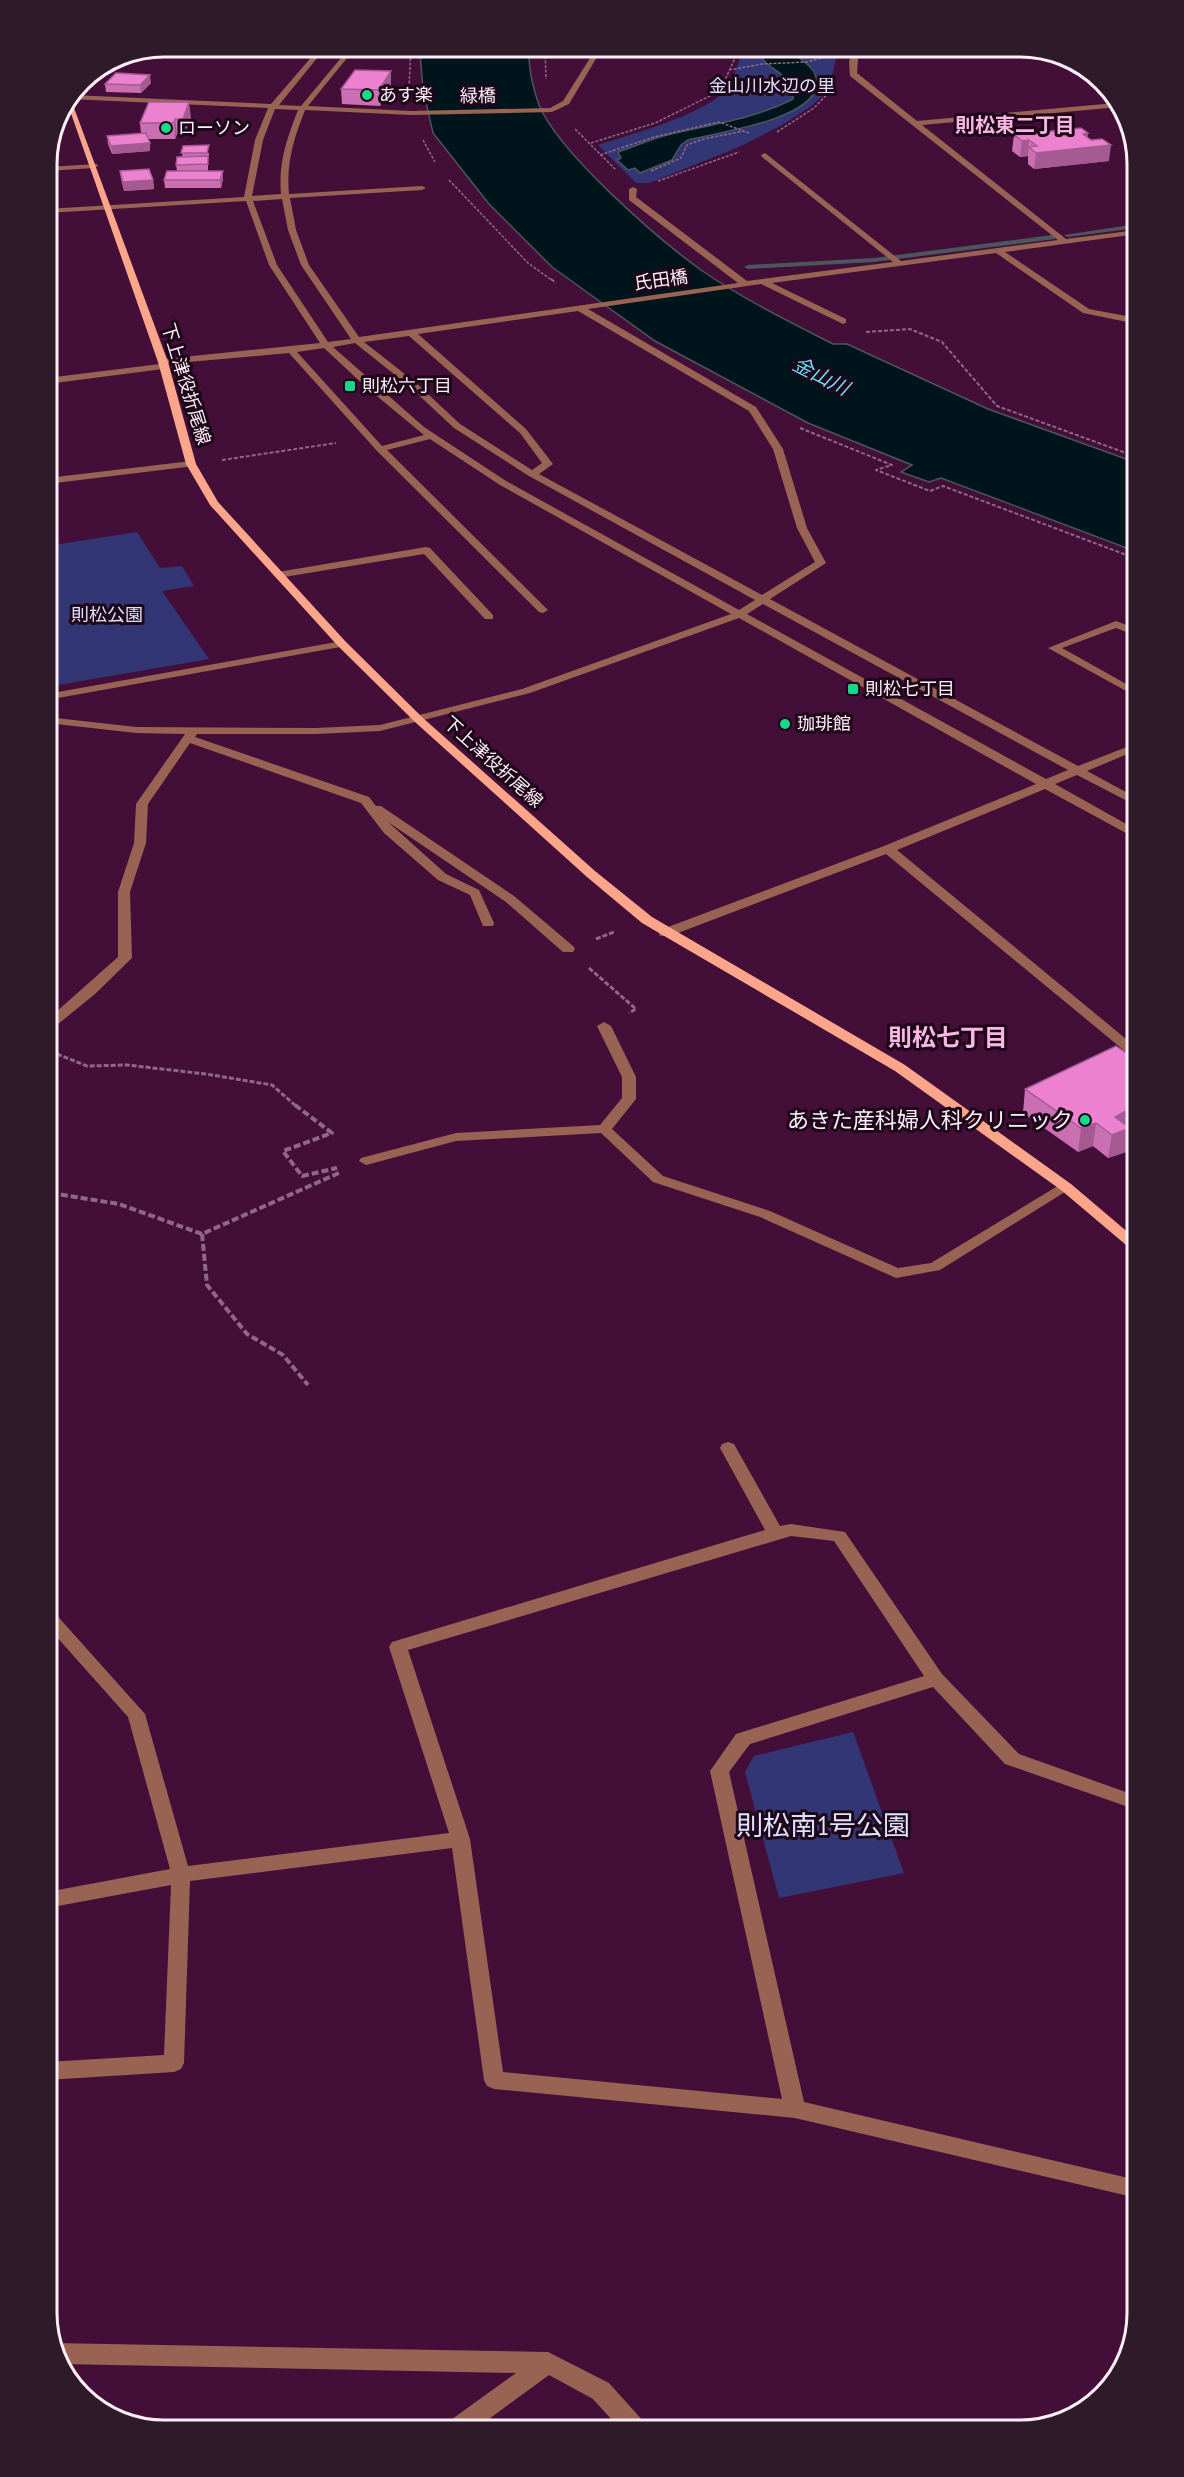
<svg xmlns="http://www.w3.org/2000/svg" width="1184" height="2477" font-family="'PT Sans Narrow','Noto Sans JP',sans-serif">
<style>
.green{fill:#333674}
.water{fill:#00151b;stroke:#4c565d;stroke-width:1.5}
.lines{fill:none;stroke-linecap:round;stroke-linejoin:round}
.stream{fill:#4c565d;fill-rule:evenodd}
.path-far3{stroke:#8d6985;stroke-width:1.5;stroke-dasharray:3 1.5;stroke-linecap:butt}
.path-far2{stroke:#8d6985;stroke-width:2;stroke-dasharray:4 2;stroke-linecap:butt}
.path-far1{stroke:#8d6985;stroke-width:3;stroke-dasharray:5 2;stroke-linecap:butt}
.path{stroke:#8d6985;stroke-width:4;stroke-dasharray:7 3;stroke-linecap:butt}
.minor{fill:#986353;fill-rule:evenodd}
.major{fill:#fba58a;fill-rule:evenodd}
.wall{fill:#cb6fb3}
.shaded-wall{fill:#a55a92}
.building{fill:#ec81d0;stroke:#a55a92;stroke-width:1.5}
.poi-dot{fill:#15d989;stroke:#1d0718;stroke-width:2}
.labels{text-anchor:middle;stroke-width:6;stroke-linejoin:round;paint-order:stroke}
.far-park-label{font-size:18px;fill:#dde1fd;stroke:#1d0718}
.far-poi-label{font-size:18px;fill:#fceff8;stroke:#1d0718;text-anchor:start}
.far-street-label{font-size:18px;fill:#fceff8;stroke:#1d0718}
.far-neighbourhood-label{font-size:20px;font-weight:bold;fill:#f8b6e4;stroke:#1d0718}
.far-water-label{font-size:20px;font-style:italic;fill:#67defd;stroke:#1d0718}
.poi-label{font-size:22px;fill:#fceff8;stroke:#1d0718;text-anchor:end}
.neighbourhood-label{font-size:24px;font-weight:bold;fill:#f8b6e4;stroke:#1d0718}
.near-park-label{font-size:27px;fill:#dde1fd;stroke:#1d0718}
.rim{fill:none;stroke:#fceff8;stroke-width:3}
</style>
<rect width="100%" height="100%" fill="#430f38"/>
<g class="green">
<path d="M746 47H839L828 91 810 107 782 125 739 147 649 183H636L598 145C627 136 709 113 726 89 735 76 738 60 746 47Z"/>
<path d="M137 532 160 568 182 566 194 586 162 591 209 659 47 687V546Z"/>
<path d="M853 1732 904 1873 779 1898 745 1772 754 1756Z"/>
</g>
<g class="water">
<path d="M422 47H529C528 65 533 88 539 105 559 153 658 239 701 270 743 299 788 321 833 344H847L988 409 1137 463V552L941 478 929 482 901 472 912 465 808 423 655 341 552 267 489 204 433 133 423 89 420 54Z"/>
<path d="M760 47C788 47 789 48 809 66 815 71 818 79 816 87 810 120 716 133 688 140L681 145 672 160 640 173 635 168 628 170 617 160 621 158 618 152C636 146 653 138 671 134 713 124 754 119 793 99 795 68 758 72 760 47Z"/>
</g>
<g class="lines">
<g class="stream">
<path d="M1137 224V228L1068 237 1064 235Z"/>
<path d="M1052 235H1055V239L874 262 748 269 744 267 748 265 874 258Z"/>
</g>
<g class="path-far3">
<path d="M545 47 546 79"/>
<path d="M729 70 762 64 807 62 825 57"/>
<path d="M409 88 411 47"/>
<path d="M575 129 616 170"/>
<path d="M777 132 814 108 832 89"/>
<path d="M423 140 435 162"/>
<path d="M591 143 655 123 720 91 740 47"/>
<path d="M600 155 654 137 719 122 749 133"/>
<path d="M651 171 681 158 687 145 703 139 744 131"/>
<path d="M449 180 528 263 553 281"/>
<path d="M658 181 739 152"/>
</g>
<g class="path-far2">
<path d="M551 279 556 283"/>
<path d="M866 332 910 329 942 342 997 406 1137 457"/>
<path d="M800 428 892 465 876 470 930 491 943 486 1137 559"/>
<path d="M222 460 336 443"/>
</g>
<g class="path-far1">
<path d="M596 939 614 932"/>
<path d="M589 968 636 1009 629 1013"/>
<path d="M57 1054 87 1066 127 1065 206 1074 272 1085 296 1106"/>
</g>
<g class="path">
<path d="M295 1105 332 1133 283 1151 302 1176 337 1168"/>
<path d="M51 1193 119 1204 202 1234 341 1172"/>
<path d="M202 1234 207 1285 247 1334 283 1355 308 1385"/>
</g>
<g class="minor">
<path d="M320 47H326L279 105 301 106 350 47H356L308 106 411 111 550 108 563 101 597 47H603L569 104 552 112 411 115 305 110C294 138 286 163 289 194L422 186 426 188 422 190 290 198 296 230 309 265 359 337 738 283 629 200V189L633 187 637 189 636 197 747 281 893 262 762 157 761 155 765 153 901 261 1058 240 850 76 849 62 853 47H859L857 73 917 121 1116 103 1119 107 922 125 1066 239 1137 230V234L1005 252 1089 309 1137 318V324L1083 313 996 253 772 283 846 319V323L843 324 761 284 588 309 756 407 783 449 807 528 826 563 770 599 1078 766 1137 743V750L1087 771 1137 798V806L1077 775 1055 784 1137 830V839L1045 789 897 850 1137 1048V1058L1132 1057 886 854 670 936H660L659 933 660 930 884 846 1036 784 739 618 530 693 380 731 316 734H197L195 737 369 797 376 806H381L514 896 573 946 575 949 573 952H563L506 902 388 822 446 874 479 890 494 923 493 926H483L470 895 438 880 384 833 361 803 190 743 148 804 146 843 130 892 132 958 95 994 52 1029 47 1030V1020L118 957V892L134 843 136 804 185 734 136 733 47 723V717L136 727 316 728 380 725 522 689 731 614 500 485 430 439 387 450 548 610 543 613 539 612 377 451 289 353 166 364V368L163 369 47 384V378L160 364V360L163 359 320 343 269 265 246 201 47 213V209L244 197 255 140 268 108 69 99 72 95 271 104ZM275 109 298 110C287 138 278 163 281 194L252 196 263 140ZM282 199 288 230 301 265 351 339 328 342 277 265 253 201ZM578 311 749 411 773 449 797 528 815 562 762 595 539 474 553 464 526 429 418 334ZM409 336 520 433 542 463 532 470 460 424 415 382 364 342ZM355 343 409 386 454 428 529 476 755 600 739 610 506 481 424 427 333 347ZM324 348 367 388 424 435 382 446 297 352ZM763 604 1068 770 1046 779 747 614Z"/>
<path d="M97 164 98 166 94 168 47 171V167Z"/>
<path d="M191 461 194 462V466L47 484V478Z"/>
<path d="M426 547 430 548 493 615V619H485L424 554 278 578 273 575 278 572Z"/>
<path d="M1116 621 1137 629V636L1116 628 1062 648 1137 690V697L1048 648Z"/>
<path d="M342 641 346 642V646L47 700V694Z"/>
<path d="M604 1022 611 1026 636 1077V1099L612 1129 663 1176 770 1211 898 1268 931 1263 1061 1184H1071L1073 1187 940 1270 896 1278 760 1217 653 1182 601 1133 456 1141 366 1165 359 1161 361 1158 456 1133 600 1125 622 1098V1077L597 1026Z"/>
<path d="M728 1442 734 1444 780 1526 791 1524 845 1532 942 1674 1019 1754 1137 1796V1810L1005 1764 933 1687 750 1744 729 1772 804 2102 1137 2180V2198L795 2118 494 2089 487 2086 484 2080 452 1848 190 1881 184 2063 181 2069 174 2072 47 2080V2062L164 2055 171 1885 47 1908V1892L170 1869 128 1717 47 1626V1609L53 1611 145 1714 188 1866 449 1833 389 1647 392 1642 765 1530 720 1448 722 1444ZM791 1536 834 1541 924 1676 736 1734 710 1771 782 2099 503 2072 470 1839 408 1650Z"/>
<path d="M52 2343 548 2352 609 2383 644 2422 648 2430H621L593 2399 549 2375 474 2430H445L448 2422 516 2373 60 2364 55 2358Z"/>
</g>
<g class="major">
<path d="M119 55H123L76 95H72L78 85Z"/>
<path d="M70 97 168 362 196 464 218 502 346 642 423 718 595 871 652 917 905 1065 1071 1184 1137 1240V1252L1132 1250 1061 1190 895 1071 642 923 587 877 415 722 338 646 210 505 186 464 158 362 67 102Z"/>
</g>
</g>
<g class="wall">
<path d="M391 71V86L380 106 342 104 341 89Z"/>
<path d="M151 83 141 93 106 92 105 84Z"/>
<path d="M149 102 191 118 184 134H177L175 139H148L150 143V151L112 154 108 144 107 136 141 133 140 123Z"/>
<path d="M1014 135 1088 138 1091 140 1109 161 1034 169 1028 164V156L1020 157 1012 151Z"/>
<path d="M183 146 209 153 208 161V171L223 179 221 188H165L164 180 177 171 176 165 182 157Z"/>
<path d="M120 171 153 180 154 189 124 191 121 179Z"/>
<path d="M1137 1060V1127L1129 1131 1126 1152 1108 1158 1093 1146 1078 1152 1023 1113 1025 1089Z"/>
</g>
<g class="shaded-wall">
<path d="M391 71V86L380 106 379 90Z"/>
<path d="M150 75 151 83 141 93 140 85Z"/>
<path d="M189 102 191 118 184 134 183 119Z"/>
<path d="M175 119 177 134 175 139 174 123Z"/>
<path d="M1088 133 1087 147 1111 145 1109 161 1034 169 1036 153 1083 134Z"/>
<path d="M1029 140 1028 156 1020 157 1022 141Z"/>
<path d="M150 143V151L112 154 111 146Z"/>
<path d="M223 171V179L221 188 220 180Z"/>
<path d="M153 180 154 189 124 191 123 182Z"/>
<path d="M1137 1105V1127L1129 1131 1126 1152 1108 1158 1115 1117Z"/>
<path d="M1096 1123 1093 1146 1078 1152 1081 1128Z"/>
</g>
<g class="building">
<path d="M355 70 391 71 379 90 341 89Z"/>
<path d="M116 73 150 75 140 85 105 84Z"/>
<path d="M149 102H189L183 119H175L174 123H140Z"/>
<path d="M1081 128 1088 133 1083 134 1091 140 1102 139 1111 145 1036 153 1029 147 1037 146 1029 140 1022 141 1014 135Z"/>
<path d="M146 133 150 143 111 146 107 136Z"/>
<path d="M209 145 207 153H181L183 146Z"/>
<path d="M208 156V164L176 165 177 157Z"/>
<path d="M149 169 153 180 123 182 120 171Z"/>
<path d="M167 171H223L220 180H164Z"/>
<path d="M1116 1046 1137 1060V1105L1115 1117 1130 1128 1112 1135 1096 1123 1081 1128 1025 1089Z"/>
</g>
<g class="poi-dot">
<circle cx="367" cy="95" r="6"/>
<circle cx="166" cy="128" r="6"/>
<rect x="344" y="380" width="12" height="12" rx="3"/>
<rect x="847" y="683" width="12" height="12" rx="3"/>
<circle cx="785" cy="724" r="6"/>
<circle cx="1085" cy="1120" r="6"/>
</g>
<g class="labels">
<g class="far-park-label">
<text x="772" y="92">金山川水辺の里</text>
<text x="107" y="621">則松公園</text>
</g>
<g class="far-poi-label">
<text x="379" y="101">あす楽</text>
<text x="178" y="134">ローソン</text>
<text x="362" y="392">則松六丁目</text>
<text x="865" y="695">則松七丁目</text>
<text x="797" y="730">珈琲館</text>
</g>
<g class="far-street-label">
<text transform="translate(478 96) rotate(-1)" y="6">緑橋</text>
<text transform="translate(661 280) rotate(-8)" y="6">氏田橋</text>
<text transform="translate(186 384) rotate(73)" y="6">下上津役折尾線</text>
<text transform="translate(493 762) rotate(42)" y="6">下上津役折尾線</text>
</g>
<g class="far-neighbourhood-label">
<text x="1015" y="132">則松東二丁目</text>
</g>
<g class="far-water-label">
<text transform="translate(821 376) rotate(27)" y="7">金山川</text>
</g>
<g class="poi-label">
<text x="1073" y="1128">あきた産科婦人科クリニック</text>
</g>
<g class="neighbourhood-label">
<text x="948" y="1046">則松七丁目</text>
</g>
<g class="near-park-label">
<text x="823" y="1835">則松南1号公園</text>
</g>
</g>
<path d="M0 0H1184V2477H0ZM164 57H1020A107 107 0 0 1 1127 164V2313A107 107 0 0 1 1020 2420H164A107 107 0 0 1 57 2313V164A107 107 0 0 1 164 57Z" fill="#2f1a2a" fill-rule="evenodd"/>
<path class="rim" d="M164 57H1020A107 107 0 0 1 1127 164V2313A107 107 0 0 1 1020 2420H164A107 107 0 0 1 57 2313V164A107 107 0 0 1 164 57Z"/>
</svg>
